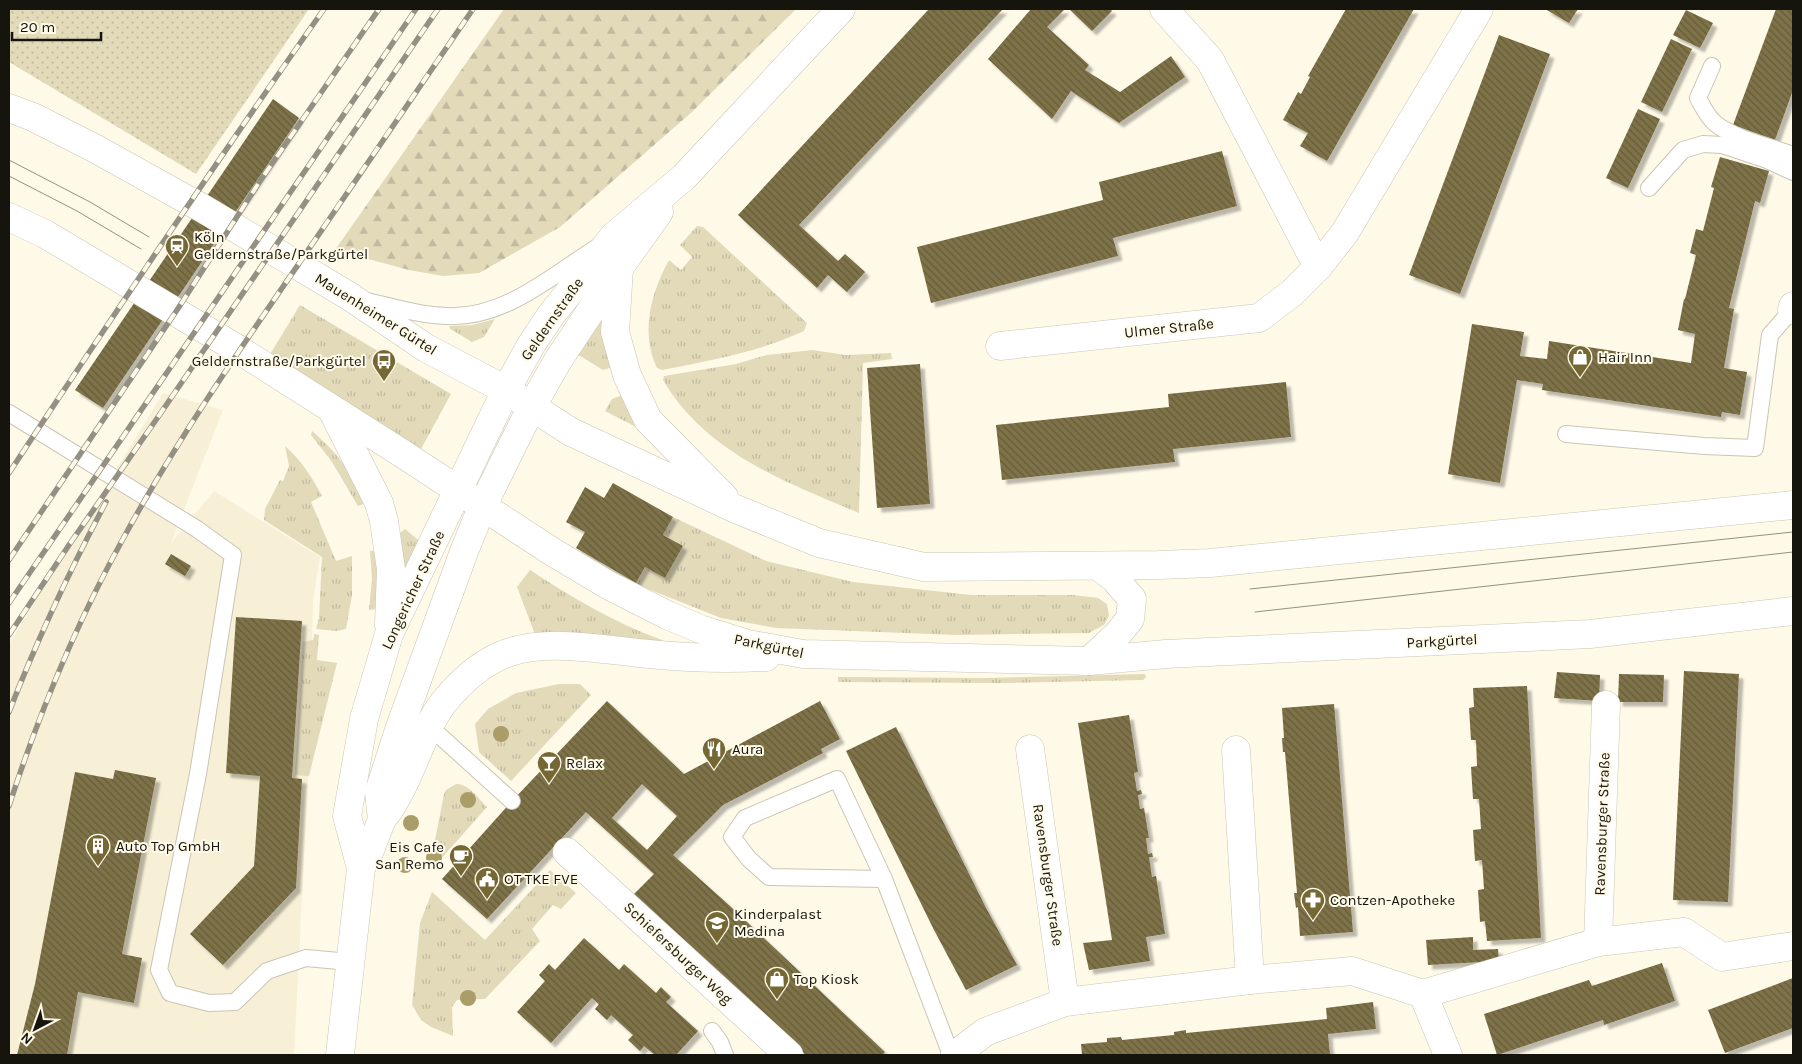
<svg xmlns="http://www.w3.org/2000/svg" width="1802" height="1064" font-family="Karla,sans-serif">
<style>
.built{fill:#f7f0d6}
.grass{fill:url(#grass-tufts)}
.forest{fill:url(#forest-firs)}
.park{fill:url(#park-dots)}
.building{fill:url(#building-back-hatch);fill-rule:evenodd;filter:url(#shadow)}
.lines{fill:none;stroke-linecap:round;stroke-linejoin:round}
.lane-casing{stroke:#cac5b4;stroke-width:18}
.street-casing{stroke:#cac5b4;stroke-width:29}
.secondary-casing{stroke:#cac5b4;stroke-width:29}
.lane{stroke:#fff;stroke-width:16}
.street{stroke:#fff;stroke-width:28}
.secondary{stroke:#fff;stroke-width:28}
.tram{stroke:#949184;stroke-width:1}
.rail-casing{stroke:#949184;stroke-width:5.5}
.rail{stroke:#fffae8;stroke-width:4;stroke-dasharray:11;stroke-linecap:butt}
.tree{fill:#aa9d68}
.labels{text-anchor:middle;stroke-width:4;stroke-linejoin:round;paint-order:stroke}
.poi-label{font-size:15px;fill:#15140d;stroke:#fffae8;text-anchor:start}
.street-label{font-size:15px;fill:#15140d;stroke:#fffae8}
</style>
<defs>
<pattern id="grass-tufts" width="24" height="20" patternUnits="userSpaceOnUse" patternTransform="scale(1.25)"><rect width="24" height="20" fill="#e3daba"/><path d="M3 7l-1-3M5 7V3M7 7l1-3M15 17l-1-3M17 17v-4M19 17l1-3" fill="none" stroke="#c2ba9f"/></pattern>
<pattern id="forest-firs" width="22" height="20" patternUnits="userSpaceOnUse" patternTransform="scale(1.25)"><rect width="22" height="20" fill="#e3daba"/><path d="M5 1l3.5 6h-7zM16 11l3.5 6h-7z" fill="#c2ba9f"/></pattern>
<pattern id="park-dots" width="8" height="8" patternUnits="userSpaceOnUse" patternTransform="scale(1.25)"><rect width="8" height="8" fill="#e3daba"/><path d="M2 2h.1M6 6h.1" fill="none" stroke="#c2ba9f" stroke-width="1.8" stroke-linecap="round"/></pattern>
<pattern id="building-back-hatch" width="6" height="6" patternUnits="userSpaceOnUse" patternTransform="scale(1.25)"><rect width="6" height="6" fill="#7e7248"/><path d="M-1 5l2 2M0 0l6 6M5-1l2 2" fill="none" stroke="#665c3a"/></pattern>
<filter id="shadow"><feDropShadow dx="4.5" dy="4.5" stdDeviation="1" flood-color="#0004"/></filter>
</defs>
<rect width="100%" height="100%" fill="#fffae8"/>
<path class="built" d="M163 393 223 410 171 543 214 491 320 557 313 601 309 763 294 1055H9V644Z"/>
<g class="grass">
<path d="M697 226 703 227 807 323 804 331C759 352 711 360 662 370L657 368C640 332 651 293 669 260L681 270 692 257 680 245Z"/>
<path d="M300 305 451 394 421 449 269 356Z"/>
<path d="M604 308 613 367 603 370 574 352Z"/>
<path d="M495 319 484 337 472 342 449 328 450 326 472 325Z"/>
<path d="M812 350 846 355 891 353 892 359 863 363 859 513C785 482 706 453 663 380L664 376 736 364 767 355Z"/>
<path d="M623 395 638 428 605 411 612 399Z"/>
<path d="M312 431C338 453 351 472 366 503L358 506 332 462 311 435Z"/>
<path d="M285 446C301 460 312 477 322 496L311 502 336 561 352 556V595L346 629 336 631 316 629 319 618 322 557 264 520 265 509 280 480 283 481 289 466Z"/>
<path d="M673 517 766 561 853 582 971 595H1073L1098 598 1107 604 1109 616 1104 625 1089 633 957 635 776 628 721 618 633 583H636L645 567 665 577 683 546 663 535Z"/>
<path d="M405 529 423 544 403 576 400 533Z"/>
<path d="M377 550 379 562 376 609 369 610 372 579 370 551Z"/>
<path d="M530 570C571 597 615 623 662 640V644L536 637 517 587Z"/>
<path d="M314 634 319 635 317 660 337 663 309 776 295 775 303 642 313 640Z"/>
<path d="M1145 674 1146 677 1143 680 1004 683 838 682V677L987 678Z"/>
<path d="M559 684H580L591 695 511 781 479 752 475 724 488 709 516 693Z"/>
<path d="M456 784C468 783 479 799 487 807L432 869 430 866 444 794 446 790Z"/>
<path d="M550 870 576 893 561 909 553 905 532 929 540 941 485 999 457 1000 452 1007 453 1036 431 1027 421 1020 412 1005 420 923 432 892 485 940Z"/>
</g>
<path class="forest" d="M504 9H796L692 112 560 227 479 273 443 276 409 270 335 250Z"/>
<path class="park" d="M9 9H309L196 174 9 62Z"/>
<g class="building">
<path d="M929 9H1003L799 225 838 261 845 254 865 272 847 292 828 275 817 288 738 215Z"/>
<path d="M1031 9H1065L1047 27 1089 65 1085 70 1120 92 1171 56 1185 77 1119 123 1071 91 1052 119 988 59Z"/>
<path d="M1069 9H1110L1112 11 1092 31Z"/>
<path d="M1346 9H1414L1327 161 1300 146 1308 133 1283 120 1298 92 1301 94 1310 77 1308 76Z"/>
<path d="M1545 9H1578L1569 23Z"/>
<path d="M1776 9H1793V90L1775 140 1733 125Z"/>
<path d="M1686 10 1713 23 1700 48 1673 35Z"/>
<path d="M1499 35 1550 54 1460 294 1409 275Z"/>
<path d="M1671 39 1692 49 1662 112 1641 102Z"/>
<path d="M273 99 299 118 103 408 75 390Z"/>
<path d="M1638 109 1660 119 1628 188 1606 178Z"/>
<path d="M1222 151 1237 206 1113 238 1118 256 931 303 917 247 1103 200 1099 182Z"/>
<path d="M1720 157 1769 171 1760 203 1755 201 1729 308 1734 309 1724 368 1747 372 1740 415 1722 412 1721 417 1542 390 1543 384 1517 380 1500 483 1448 474 1472 324 1524 332 1520 356 1547 359 1549 341 1691 363 1695 334 1678 330 1684 299H1685L1696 255 1690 253 1696 229 1703 231 1714 188 1711 187Z"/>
<path d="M920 364 930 504 877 508 867 368Z"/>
<path d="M1286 382 1291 437 1173 449 1175 462 1002 480 996 425 1169 407 1168 394Z"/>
<path d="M613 483 673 517 663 535 683 546 665 578 645 567 636 583 576 548 585 532 566 522 585 487 604 498Z"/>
<path d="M171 554 191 566 185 576 165 564Z"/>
<path d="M236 617 302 621 292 778 302 779 296 888 223 965 190 934 254 866 260 776 226 773Z"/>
<path d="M1684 671 1739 674 1728 902 1673 900Z"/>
<path d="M1557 672 1600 675 1599 701 1554 698Z"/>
<path d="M1619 674 1664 675 1663 702H1618Z"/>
<path d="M1527 686 1541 938 1487 941 1485 921 1480 922 1478 890 1484 889 1482 860 1475 861 1473 830 1481 829 1479 799H1473L1471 767 1477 766 1476 740H1471L1469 708 1474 707 1473 688Z"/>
<path d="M607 701 684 774 820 701 840 739 821 749 823 753 723 805 673 855 730 906 885 1052 882 1055H806L633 895 654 874 586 812 487 919 442 879 512 801ZM642 784 677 816 647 850 612 818Z"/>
<path d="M1334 704 1353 932 1300 936 1298 907 1296 908 1294 893H1297L1285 752H1283L1282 738H1284L1282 708Z"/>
<path d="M1129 715 1138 772 1134 773 1137 791 1141 790 1142 794 1138 795 1140 809 1144 808 1149 838H1146L1148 854 1152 853 1153 857H1149L1152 877 1156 876 1165 934 1146 937 1150 961 1089 970 1083 943 1112 940 1078 723Z"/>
<path d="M896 727 985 906 1017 965 966 990 934 930 846 751Z"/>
<path d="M115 770 156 778 122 954 142 958 134 1003 78 992 67 1055H17L35 984 75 772 113 779Z"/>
<path d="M1473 937V950L1498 949 1499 961 1428 965 1426 940Z"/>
<path d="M584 938 619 970 624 964 656 993 661 987 671 997 666 1002 698 1031 676 1055H655L644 1046 640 1051 628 1040 633 1035 611 1015 607 1020 595 1009 599 1004 592 998 551 1043 517 1012 545 981 539 975 549 964 555 970Z"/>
<path d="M1662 963 1675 1001 1604 1025 1603 1020 1497 1055 1484 1014 1589 980 1592 986Z"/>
<path d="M1793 978V1028L1725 1053 1708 1010Z"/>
<path d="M1373 1002 1376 1029 1328 1034 1330 1055H1082L1081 1044 1107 1042V1038L1121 1037 1122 1040 1174 1035V1032L1186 1030V1033L1327 1019 1326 1008Z"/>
</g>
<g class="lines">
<g class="lane-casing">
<g id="lane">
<path d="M1712 66 1698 98C1703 107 1708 118 1716 124 1733 138 1772 147 1793 155"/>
<path d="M1649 188 1683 150 1703 144 1722 145 1767 160 1793 172"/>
<path d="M367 301C393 307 419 315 446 316 504 319 550 277 596 248"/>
<path d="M9 413 197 529 233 555 198 774 159 970 170 993 209 1003 235 1002 267 971 306 958 350 962"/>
<path d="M1566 434 1704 446 1755 448 1770 335 1792 310"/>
<path d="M429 726 512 801"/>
<path d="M884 879 769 877 749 859 732 837 745 818 837 779 884 879 951 1055"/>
<path d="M712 1031 720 1042 725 1055"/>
</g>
</g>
<g class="street-casing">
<g id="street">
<path d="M1164 9 1210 60 1318 267"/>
<path d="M1792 310 1793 306"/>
<path d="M1000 346 1259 318 1292 293 1318 267 1344 234 1479 9"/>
<path d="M1030 749 1065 1002"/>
<path d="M1236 750 1250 980"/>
<path d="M567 852 789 1055"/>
<path d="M1598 942 1684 932 1722 957 1793 946"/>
<path d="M1423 994 1598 942 1606 705"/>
<path d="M955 1055 985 1032 1065 1002 1250 980 1352 971 1423 994 1448 1055"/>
</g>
</g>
<g class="secondary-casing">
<g id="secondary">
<path d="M9 108 33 117 96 149 202 208 349 296 426 348 506 390 571 432 736 509 819 543 924 567 1159 565 1210 563 1793 505"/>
<path d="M9 217 45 234 236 348 403 454 551 551 608 585 667 615 700 629 748 644 803 654 1089 661 1166 654 1590 634 1793 611"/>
<path d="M619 268 615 332 627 375 648 420 724 497"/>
<path d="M332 410 379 503 384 521 391 569 389 625"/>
<path d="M1089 661 1117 635 1130 619 1132 599 1114 578 1098 566"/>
<path d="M382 819C387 813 392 807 395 800 414 769 422 731 444 702 461 681 483 661 510 652 552 639 605 650 649 654 688 658 727 659 766 657"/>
<path d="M361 868 370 850 382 819 379 792 400 727 465 549 483 505 532 406 557 362 619 268 659 212"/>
<path d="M340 1055 361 868 347 816 364 719 389 634 506 390 531 345 551 315 614 236 684 177 841 9"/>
</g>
</g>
<use href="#lane" class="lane"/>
<use href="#street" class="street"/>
<use href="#secondary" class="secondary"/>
<g class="tram">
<path d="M9 160 90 202 149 237"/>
<path d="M9 176 77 211 141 249"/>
<path d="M1250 589 1793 532"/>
<path d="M1255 612 1793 552"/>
</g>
<g class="rail-casing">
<g id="rail">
<path d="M9 473C112 317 216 162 324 9"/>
<path d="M9 560 179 307 260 181 379 9"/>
<path d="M9 603 416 9"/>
<path d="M9 635 69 545 158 417 438 9"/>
<path d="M9 712C37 640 70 570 106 502"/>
<path d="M9 806C39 713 77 622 124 537 177 440 240 349 302 259 359 175 416 92 473 9"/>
</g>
</g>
<use href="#rail" class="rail"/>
</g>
<g class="tree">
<circle cx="501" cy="734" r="8"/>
<circle cx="468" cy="800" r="8"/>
<circle cx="411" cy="823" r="8"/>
<circle cx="434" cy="858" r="8"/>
<circle cx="405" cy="865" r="8"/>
<circle cx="468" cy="998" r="8"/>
</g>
<defs>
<g id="station-pin" transform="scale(1.25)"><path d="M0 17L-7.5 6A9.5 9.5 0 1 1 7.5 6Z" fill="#766835" stroke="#fffae8"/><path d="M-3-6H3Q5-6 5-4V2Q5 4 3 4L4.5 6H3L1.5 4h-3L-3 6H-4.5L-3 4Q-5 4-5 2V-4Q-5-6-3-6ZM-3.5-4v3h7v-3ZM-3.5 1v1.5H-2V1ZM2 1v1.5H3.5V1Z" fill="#fff"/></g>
<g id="shop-pin" transform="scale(1.25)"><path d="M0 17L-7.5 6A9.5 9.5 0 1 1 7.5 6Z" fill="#766835" stroke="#fffae8"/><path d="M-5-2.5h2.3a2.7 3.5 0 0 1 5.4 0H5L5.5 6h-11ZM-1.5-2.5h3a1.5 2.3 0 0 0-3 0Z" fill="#fff"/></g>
<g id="bus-pin" transform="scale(1.25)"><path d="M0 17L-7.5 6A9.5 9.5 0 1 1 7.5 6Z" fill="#766835" stroke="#fffae8"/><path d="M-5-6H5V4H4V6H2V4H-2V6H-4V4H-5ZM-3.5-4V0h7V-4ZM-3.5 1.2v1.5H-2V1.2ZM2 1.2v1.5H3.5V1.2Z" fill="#fff"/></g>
<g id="restaurant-pin" transform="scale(1.25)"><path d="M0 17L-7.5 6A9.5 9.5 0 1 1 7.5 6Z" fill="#766835" stroke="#fffae8"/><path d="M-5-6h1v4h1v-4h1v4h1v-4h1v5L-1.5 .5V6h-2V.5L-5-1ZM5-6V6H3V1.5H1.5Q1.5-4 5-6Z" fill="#fff"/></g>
<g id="bar-pin" transform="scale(1.25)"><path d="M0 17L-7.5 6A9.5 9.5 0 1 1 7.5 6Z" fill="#766835" stroke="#fffae8"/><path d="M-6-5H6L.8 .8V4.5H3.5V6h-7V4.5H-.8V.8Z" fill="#fff"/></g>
<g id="building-pin" transform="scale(1.25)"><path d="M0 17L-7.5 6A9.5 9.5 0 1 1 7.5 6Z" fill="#766835" stroke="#fffae8"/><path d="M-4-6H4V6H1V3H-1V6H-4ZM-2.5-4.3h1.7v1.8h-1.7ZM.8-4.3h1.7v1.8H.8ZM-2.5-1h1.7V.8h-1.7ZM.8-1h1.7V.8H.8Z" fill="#fff"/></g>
<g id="cafe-pin" transform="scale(1.25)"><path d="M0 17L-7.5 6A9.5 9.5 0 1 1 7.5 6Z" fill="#766835" stroke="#fffae8"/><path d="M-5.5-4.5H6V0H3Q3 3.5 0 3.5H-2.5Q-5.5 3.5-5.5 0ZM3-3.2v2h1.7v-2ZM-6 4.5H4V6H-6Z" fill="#fff"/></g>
<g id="civic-pin" transform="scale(1.25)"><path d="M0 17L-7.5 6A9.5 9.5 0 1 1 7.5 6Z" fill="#766835" stroke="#fffae8"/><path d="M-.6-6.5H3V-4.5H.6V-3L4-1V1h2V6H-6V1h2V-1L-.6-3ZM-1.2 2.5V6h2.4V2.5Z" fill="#fff"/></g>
<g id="pharmacy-pin" transform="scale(1.25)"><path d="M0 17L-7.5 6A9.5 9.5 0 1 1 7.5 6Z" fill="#766835" stroke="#fffae8"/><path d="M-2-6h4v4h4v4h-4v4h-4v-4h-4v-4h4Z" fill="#fff"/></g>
<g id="school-pin" transform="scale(1.25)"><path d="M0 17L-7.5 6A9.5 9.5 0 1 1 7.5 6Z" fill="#766835" stroke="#fffae8"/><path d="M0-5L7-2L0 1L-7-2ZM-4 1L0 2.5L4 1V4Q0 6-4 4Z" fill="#fff"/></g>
</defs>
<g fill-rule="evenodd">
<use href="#station-pin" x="177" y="246"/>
<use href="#shop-pin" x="1580" y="357"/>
<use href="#bus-pin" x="384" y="361"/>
<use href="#restaurant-pin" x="714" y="749"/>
<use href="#bar-pin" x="549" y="763"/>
<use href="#building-pin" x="98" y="846"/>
<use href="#cafe-pin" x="461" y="856"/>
<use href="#civic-pin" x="487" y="879"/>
<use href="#pharmacy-pin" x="1313" y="900"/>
<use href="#school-pin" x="717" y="923"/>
<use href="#shop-pin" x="777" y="979"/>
</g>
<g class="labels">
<g class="poi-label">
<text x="194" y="242">Köln<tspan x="194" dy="17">Geldernstraße/Parkgürtel</tspan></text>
<text x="1598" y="362">Hair Inn</text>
<text x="366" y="366" text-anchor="end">Geldernstraße/Parkgürtel</text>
<text x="732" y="754">Aura</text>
<text x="566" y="768">Relax</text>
<text x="116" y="851">Auto Top GmbH</text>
<text x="444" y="852" text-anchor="end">Eis Cafe<tspan x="444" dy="17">San Remo</tspan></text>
<text x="504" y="884">OT TKE FVE</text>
<text x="1330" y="905">Contzen-Apotheke</text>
<text x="734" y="919">Kinderpalast<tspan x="734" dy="17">Medina</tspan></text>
<text x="794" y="984">Top Kiosk</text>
</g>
<g class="street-label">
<text transform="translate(376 314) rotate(32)" y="5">Mauenheimer Gürtel</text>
<text transform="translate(552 319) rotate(-55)" y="5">Geldernstraße</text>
<text transform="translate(1169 328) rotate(-6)" y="5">Ulmer Straße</text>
<text transform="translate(413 590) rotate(-65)" y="5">Longericher Straße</text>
<text transform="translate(1442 641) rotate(-3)" y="5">Parkgürtel</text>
<text transform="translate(769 646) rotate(12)" y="5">Parkgürtel</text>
<text transform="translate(1602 824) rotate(-88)" y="5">Ravensburger Straße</text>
<text transform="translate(1048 875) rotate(82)" y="5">Ravensburger Straße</text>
<text transform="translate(678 953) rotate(43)" y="5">Schiefersburger Weg</text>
</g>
</g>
<rect width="1802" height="1064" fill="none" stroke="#15140d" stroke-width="20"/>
<g transform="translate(35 1029) rotate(221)" stroke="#fffae8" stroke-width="4" paint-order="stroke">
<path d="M0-4L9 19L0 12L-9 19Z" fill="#15140d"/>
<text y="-8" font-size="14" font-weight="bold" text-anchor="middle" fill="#15140d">N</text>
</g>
<path d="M12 32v8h89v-8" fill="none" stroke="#15140d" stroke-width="2.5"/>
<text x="20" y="32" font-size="15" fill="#15140d" stroke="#fffae8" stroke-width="4" paint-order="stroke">20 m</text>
</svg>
